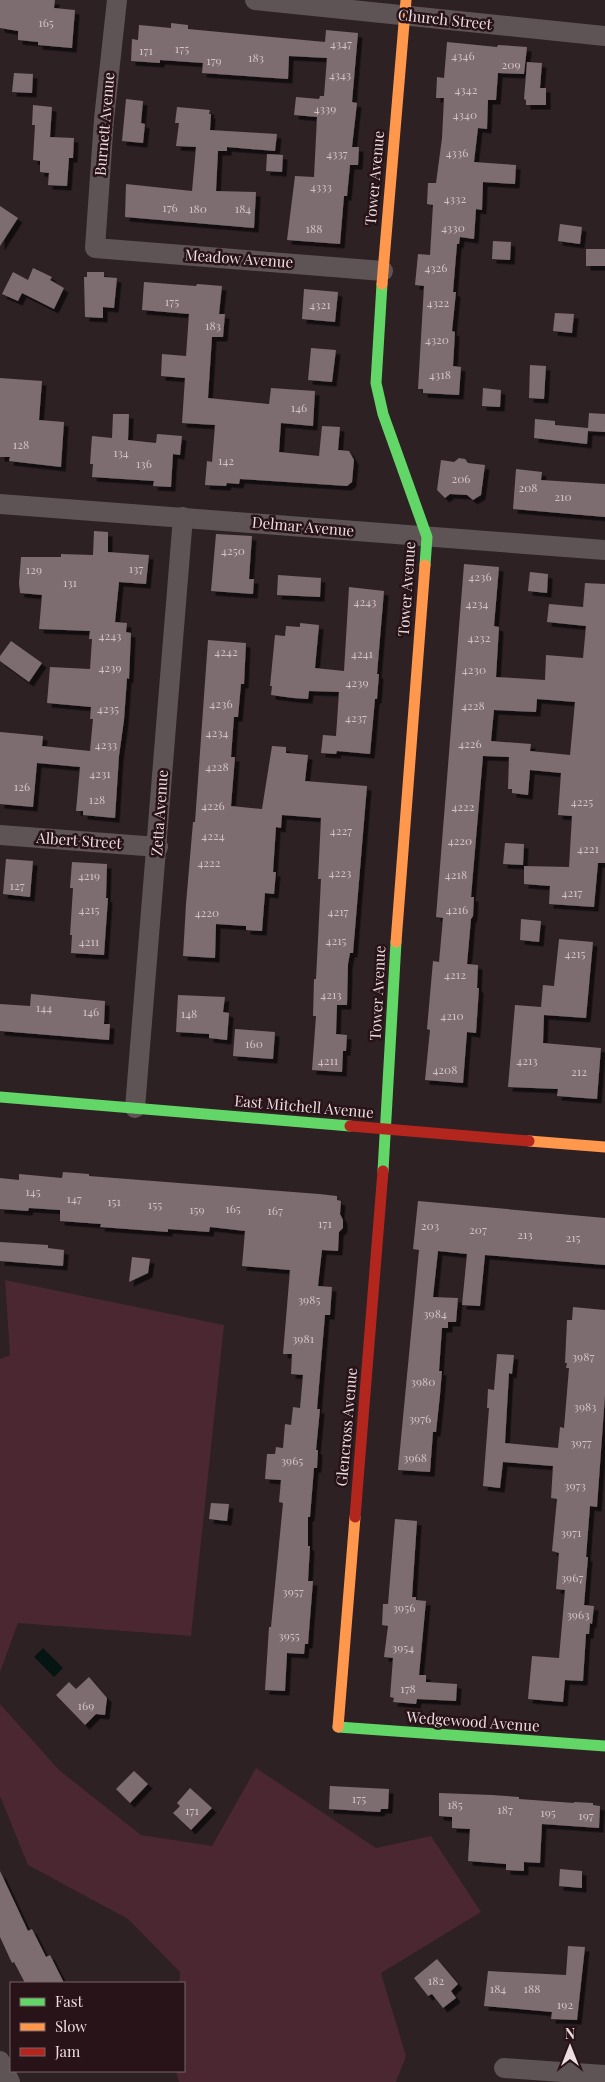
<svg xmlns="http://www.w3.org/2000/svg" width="605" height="2082" font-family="'Playfair Display',serif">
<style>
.green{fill:#4a2731}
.water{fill:#051512}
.building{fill:#7d6c70;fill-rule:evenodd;filter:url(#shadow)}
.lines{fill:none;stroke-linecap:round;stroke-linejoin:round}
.street{stroke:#5e5355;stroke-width:20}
.fast{stroke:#63d668;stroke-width:11}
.slow{stroke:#ff974d;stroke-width:11}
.jam{stroke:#b3261e;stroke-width:11}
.labels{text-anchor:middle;stroke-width:5;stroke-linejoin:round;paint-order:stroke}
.number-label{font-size:12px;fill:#d0c1c4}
.street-label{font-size:15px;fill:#ecdde0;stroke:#281319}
</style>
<defs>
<filter id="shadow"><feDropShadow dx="4.5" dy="4.5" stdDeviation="0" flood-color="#0009"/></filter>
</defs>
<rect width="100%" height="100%" fill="#2d2124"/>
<g class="green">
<path d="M5 1280 224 1325 191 1636 18 1623 0 1672V1359L10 1355Z"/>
<path d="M0 1704 59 1770 141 1835 212 1846 256 1768 376 1848 431 1836 481 1912 381 1973 406 2056 396 2082H179L176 2071H184V1983H179L180 1972 128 1919 28 1865 0 1796Z"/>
</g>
<path class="water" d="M43 1648 63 1668 54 1677 34 1657Z"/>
<g class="building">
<path d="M0 0H55L54 8 75 10 72 48 38 45V42L18 40V31L0 28Z"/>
<path d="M171 23 188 25V29L325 42 326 30 358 33 352 102 357 103 352 147H359L358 165H350L347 196H344L340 244 287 240 295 176 314 177 317 117 294 115 296 97 319 99 320 96H324L327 58 289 56 288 79 202 73 203 63 160 60V63L131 61 132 39 138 40 139 25 171 28Z"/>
<path d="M447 42 497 47 498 45 527 47 524 74 498 73 496 100H488L487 129 478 128 474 162 516 165 515 184 483 182 482 210 476 209 474 239 460 237 459 244H457L453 292H456L452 331 455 332 453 366 461 367 459 395 423 393V389H418L424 286 415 285 418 254 430 255 433 205 427 204 428 183H436L442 138 444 98H436L437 77 444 78Z"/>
<path d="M527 62 542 63 540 88H546V105H526V100L524 99Z"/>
<path d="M14 73 33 74 32 93 12 92Z"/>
<path d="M126 99 143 101 141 123 145 124 143 143 122 141Z"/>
<path d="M33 105 52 107 50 137 74 138 73 158H69L67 186 48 185 49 173 40 172V161L33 160 35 125H32Z"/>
<path d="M177 107 210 110 209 114H211L210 130 277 134 275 151 227 147V151H218L216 191 256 192 254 228 125 217 126 184 192 191 196 147 176 146 179 123H175Z"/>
<path d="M267 154 283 155 282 172 266 171Z"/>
<path d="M0 206 18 218 0 246Z"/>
<path d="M560 224 582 227 580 244 558 241Z"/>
<path d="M493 241 511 242 510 260 492 259Z"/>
<rect x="586" y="249" width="19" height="17"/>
<path d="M33 268 52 277 50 280 64 288 54 309 22 293 18 301 2 294 13 272 28 280Z"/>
<path d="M87 272H104V277L117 278 114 308 103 307V318L85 317 84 277H87Z"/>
<path d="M144 282 196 286 197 284 222 286 219 314H225L223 337H212L208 398 269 404 271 388 315 391 313 426 281 423 279 452 319 456 322 426 340 427 338 450 349 451 354 460 352 482 347 486 240 479 239 484 227 483 226 486 205 485 207 461 212 462 215 425 182 423 185 378 161 376 162 354 186 356 189 314 142 310Z"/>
<path d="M304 289 338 292 335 322 302 319Z"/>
<path d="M555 313 574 314 572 333 553 331Z"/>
<path d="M311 348 336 350 332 382 308 380Z"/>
<path d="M530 365 546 366 544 399 529 398Z"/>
<path d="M0 378 42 381 39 420 64 422 61 467 9 461 10 457H0Z"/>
<path d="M483 388 501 390 500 407 482 406Z"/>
<path d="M589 413 605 414V432L588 431 587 444 534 438 535 419 555 421V425L588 428Z"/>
<path d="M113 414H129L128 440 156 443 157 434 182 436 180 455 173 454 171 487 153 486 154 481 92 477 93 464H90L92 436 112 438Z"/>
<path d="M459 458 465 459 468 463 485 465 481 495 473 500 467 495 450 494 445 498 437 490 441 460 454 462Z"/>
<path d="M516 469 542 472 541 480 605 484V517L513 509Z"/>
<path d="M94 531 108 532V552L149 555 146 584 119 582 115 622 127 623 126 632 131 633 129 679 127 678 124 720 119 756 115 818 83 815V811H76L80 767 37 763 33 807 0 804V732L43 736 42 746 90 751 93 719H90L91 707 47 703 50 667 90 669 92 639H89L90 631 39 629 42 595 20 593 19 583 21 557H61V554L93 555Z"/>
<path d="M216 534 252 536 249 579H254L253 594 211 591Z"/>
<path d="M464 564 499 567 494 626 499 627 496 677 545 680 546 655 583 658 586 626 547 622 549 604 583 607 585 583 605 584V863H598L594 907 549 904 550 886 524 884V866L569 867 572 816 558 815 561 773 530 770 528 795 512 793V789H508L509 757 483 756 471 897H474L473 916 471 919 467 964 478 965 477 988H479L476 1033 467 1032 463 1083 425 1080 430 1030 427 1029 433 961 439 962 443 918 436 917ZM537 699 575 702 570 755 530 751 531 744 491 741 494 710 536 712Z"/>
<path d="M530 572 548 574 547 593 528 591Z"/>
<path d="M278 575 321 578 320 597 277 595Z"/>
<path d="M349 587 384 591 377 674H379L377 699H375L370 754 337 751 336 754 321 753 323 735 336 736 339 692 309 691 308 699 293 698 271 695 272 686H270L275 635 285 636 286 626 300 627V623L319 625 315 668 344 671Z"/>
<path d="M208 640 246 643 244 684H241L238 717H234L231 757H235L231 806 262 809 272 746 286 747V753L308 755 305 781 367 786 353 953H350L348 964 347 1005H337L336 1034 347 1035 346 1051H343L342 1072 312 1070 316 1016H313L314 979H316L321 879H318L321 818 282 815 281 828 276 827 273 872H276L274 894 265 893 262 931 246 930V926L216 924 215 958 183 956 186 904 193 822H195Z"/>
<path d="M11 641 42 663 29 682 0 661V656Z"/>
<path d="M505 843 524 844 523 865 503 864Z"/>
<path d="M6 859 33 861 30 897 3 894Z"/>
<path d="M72 862 107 864 106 898H108L104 955 71 953 72 935H70L73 888H70Z"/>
<path d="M521 919 541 921 539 942 520 940Z"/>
<path d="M559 939 593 942 586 1018 544 1015 543 1043 601 1048 597 1099 557 1096 558 1089 508 1087 515 1005 541 1007 543 985 554 986Z"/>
<path d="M31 994 105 1001 104 1024H110L109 1040 0 1031V1004L30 1006Z"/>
<path d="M178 995 225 997 223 1012 229 1013 227 1040 209 1038V1034L176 1032Z"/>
<path d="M235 1029 275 1032 273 1059 233 1056Z"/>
<path d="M63 1172 89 1174V1176L319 1194 337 1196V1200L341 1201 340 1214 343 1220V1228L339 1232 338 1251 322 1250 318 1286 332 1287 330 1315H325L317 1409H320L316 1450H318L317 1468H314L310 1517H308V1546H310L308 1581H313L308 1644H305L304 1654 287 1653 285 1691 265 1690 269 1627H271L283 1503 279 1502 281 1480 265 1479 267 1454H275L276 1447 283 1448 285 1424 291 1425 293 1407 300 1408 303 1375 291 1374 292 1354H283L290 1270 242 1266 245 1231 210 1227 209 1232 168 1229V1232L100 1227 101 1224 60 1221V1210L29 1208 28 1211 0 1209V1178L19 1180V1174L62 1178Z"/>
<path d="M418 1201 605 1218V1265L485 1255 480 1306 462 1305 467 1254 438 1251 433 1297 458 1298 456 1322H448V1328H442L439 1371H442L440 1395 436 1432H433L430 1472 398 1470 419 1250 413 1249Z"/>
<path d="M0 1242 48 1245V1248L64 1250 63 1266 0 1261Z"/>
<path d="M132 1257 150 1259 148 1273 129 1282Z"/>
<path d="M573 1307 605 1310V1395L597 1507 590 1506 586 1557H588L584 1605 594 1606 592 1624 590 1623 589 1634H586L583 1681 565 1680 563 1702 528 1699 532 1656 559 1658 565 1590 556 1589 559 1553 552 1551 557 1499 551 1498 553 1466 503 1462 500 1488 483 1486 489 1408H487L488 1389 494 1390 497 1354 514 1355 512 1374 509 1373 505 1443 558 1448 560 1427 564 1428 569 1368H566L567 1363H565L567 1320H572Z"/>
<path d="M211 1503 229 1504 227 1521 209 1519Z"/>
<path d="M395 1519 417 1521 412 1597H416V1600L426 1601 419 1675H426V1682L457 1684 456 1701 417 1699 416 1704 393 1702 394 1698 390 1697 393 1658 384 1657 388 1626 382 1625 383 1604H388Z"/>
<path d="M89 1677 107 1698 105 1715 96 1714 85 1725 56 1695 69 1682 76 1689Z"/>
<path d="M134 1771 148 1784 130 1803 116 1789Z"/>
<path d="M330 1786 389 1789 388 1809H381L380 1812 329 1809Z"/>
<path d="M190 1788 212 1808 191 1830 173 1813 180 1806 177 1803Z"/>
<path d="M439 1793 492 1795 519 1797V1799L574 1803V1802L593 1803V1805L600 1806 599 1828 542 1824 540 1863 524 1862V1871L506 1870V1864L468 1861 470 1829 452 1828V1817L439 1816Z"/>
<path d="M560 1869 582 1871V1888L559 1886Z"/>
<path d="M0 1871 28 1931 32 1929 46 1957 50 1955 64 1983H25L14 1962 12 1963 0 1937Z"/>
<path d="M568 1946 585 1947 577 2020 551 2019 552 2012 484 2006 488 1971 566 1975Z"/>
<path d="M437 1959 458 1984 451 1991 456 1998 443 2008 432 1994 428 1996 414 1978Z"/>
</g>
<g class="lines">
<g class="street">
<path d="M117 0 104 119 95 248 383 271"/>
<path d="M255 0 605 36"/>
<path d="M0 504 605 550"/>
<path d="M0 835 158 847"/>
<path d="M135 1108 183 517"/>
<path d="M0 2061 10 2082"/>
<path d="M504 2068 605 2075"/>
</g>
<g class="fast">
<path d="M382 284 376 383 383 414 427 537 425 565"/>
<path d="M0 1097 350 1126"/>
<path d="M383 1171 396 942"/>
<path d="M338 1727 605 1746"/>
</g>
<g class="slow">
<path d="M382 284 406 0"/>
<path d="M396 942 425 565"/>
<path d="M529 1141 605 1147"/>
<path d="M338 1727 355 1517"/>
</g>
<g class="jam">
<path d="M350 1126 529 1141"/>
<path d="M355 1517 383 1171"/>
</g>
</g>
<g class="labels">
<g class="number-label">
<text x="46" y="27">165</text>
<text x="341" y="48">4347</text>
<text x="182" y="53">175</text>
<text x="146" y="55">171</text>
<text x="463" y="60">4346</text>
<text x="256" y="62">183</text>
<text x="214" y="65">179</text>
<text x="511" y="69">209</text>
<text x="340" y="79">4343</text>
<text x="466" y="94">4342</text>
<text x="325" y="113">4339</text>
<text x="465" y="119">4340</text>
<text x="457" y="157">4336</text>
<text x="337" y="158">4337</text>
<text x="321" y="191">4333</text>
<text x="455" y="203">4332</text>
<text x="170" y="212">176</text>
<text x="198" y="213">180</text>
<text x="243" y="213">184</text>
<text x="453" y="232">4330</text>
<text x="314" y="233">188</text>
<text x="436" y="272">4326</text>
<text x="172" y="306">175</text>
<text x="438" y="307">4322</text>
<text x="320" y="309">4321</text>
<text x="213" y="330">183</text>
<text x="437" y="344">4320</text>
<text x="440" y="379">4318</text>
<text x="299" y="412">146</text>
<text x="21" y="449">128</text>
<text x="121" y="457">134</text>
<text x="226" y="465">142</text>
<text x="144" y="468">136</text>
<text x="461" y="483">206</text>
<text x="528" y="492">208</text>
<text x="563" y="501">210</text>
<text x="233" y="555">4250</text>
<text x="136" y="573">137</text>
<text x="34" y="574">129</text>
<text x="480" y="581">4236</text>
<text x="70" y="587">131</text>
<text x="365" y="606">4243</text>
<text x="477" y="608">4234</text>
<text x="110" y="640">4243</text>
<text x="479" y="642">4232</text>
<text x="226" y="656">4242</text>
<text x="362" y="658">4241</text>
<text x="110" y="672">4239</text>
<text x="474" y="674">4230</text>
<text x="357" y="687">4239</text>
<text x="221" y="708">4236</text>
<text x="473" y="710">4228</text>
<text x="108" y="713">4235</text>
<text x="356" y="722">4237</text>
<text x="217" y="737">4234</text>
<text x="470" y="748">4226</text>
<text x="106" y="749">4233</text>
<text x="217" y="771">4228</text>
<text x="100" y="778">4231</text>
<text x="22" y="791">126</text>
<text x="97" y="804">128</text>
<text x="582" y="806">4225</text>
<text x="213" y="810">4226</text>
<text x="463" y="811">4222</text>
<text x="341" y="835">4227</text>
<text x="213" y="840">4224</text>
<text x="460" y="845">4220</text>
<text x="588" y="853">4221</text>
<text x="209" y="867">4222</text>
<text x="340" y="877">4223</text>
<text x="456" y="879">4218</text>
<text x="89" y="880">4219</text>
<text x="17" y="890">127</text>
<text x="572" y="897">4217</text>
<text x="89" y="914">4215</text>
<text x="457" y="914">4216</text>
<text x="338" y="916">4217</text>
<text x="207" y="917">4220</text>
<text x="336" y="945">4215</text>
<text x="89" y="946">4211</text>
<text x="575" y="958">4215</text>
<text x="455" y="979">4212</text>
<text x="331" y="999">4213</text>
<text x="44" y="1012">144</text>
<text x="91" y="1016">146</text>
<text x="189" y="1018">148</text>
<text x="452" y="1020">4210</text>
<text x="254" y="1048">160</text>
<text x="328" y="1065">4211</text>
<text x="527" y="1065">4213</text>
<text x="445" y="1074">4208</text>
<text x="579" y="1076">212</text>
<text x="33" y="1196">145</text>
<text x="74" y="1203">147</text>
<text x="114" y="1206">151</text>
<text x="155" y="1209">155</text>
<text x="233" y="1213">165</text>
<text x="197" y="1214">159</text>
<text x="275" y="1215">167</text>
<text x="325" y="1228">171</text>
<text x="430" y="1230">203</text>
<text x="478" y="1234">207</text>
<text x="525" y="1239">213</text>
<text x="573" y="1242">215</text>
<text x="309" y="1304">3985</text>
<text x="435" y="1318">3984</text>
<text x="303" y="1343">3981</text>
<text x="583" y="1361">3987</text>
<text x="423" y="1386">3980</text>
<text x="585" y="1411">3983</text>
<text x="420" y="1423">3976</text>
<text x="581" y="1447">3977</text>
<text x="415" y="1462">3968</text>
<text x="292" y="1465">3965</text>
<text x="575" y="1490">3973</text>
<text x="571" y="1537">3971</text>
<text x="572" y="1582">3967</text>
<text x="293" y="1596">3957</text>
<text x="404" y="1612">3956</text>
<text x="578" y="1619">3963</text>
<text x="289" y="1640">3955</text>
<text x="403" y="1652">3954</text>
<text x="408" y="1693">178</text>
<text x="86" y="1710">169</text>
<text x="359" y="1803">175</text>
<text x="455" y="1809">185</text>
<text x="505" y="1814">187</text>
<text x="192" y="1815">171</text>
<text x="548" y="1817">195</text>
<text x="586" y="1820">197</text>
<text x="436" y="1985">182</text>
<text x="498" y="1993">184</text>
<text x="532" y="1993">188</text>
<text x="565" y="2009">192</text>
</g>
<g class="street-label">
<text transform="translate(445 20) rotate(6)" y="5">Church Street</text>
<text transform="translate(105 124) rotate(-85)" y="5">Burnett Avenue</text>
<text transform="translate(375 178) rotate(-85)" y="5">Tower Avenue</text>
<text transform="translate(239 259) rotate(4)" y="5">Meadow Avenue</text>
<text transform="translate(303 527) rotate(5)" y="5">Delmar Avenue</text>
<text transform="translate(407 589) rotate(-86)" y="5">Tower Avenue</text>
<text transform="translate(160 813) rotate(-86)" y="5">Zetta Avenue</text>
<text transform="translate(79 841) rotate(4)" y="5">Albert Street</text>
<text transform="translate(378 993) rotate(-87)" y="5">Tower Avenue</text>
<text transform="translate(304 1107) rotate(5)" y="5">East Mitchell Avenue</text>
<text transform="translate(347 1427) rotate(-85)" y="5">Glencross Avenue</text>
<text transform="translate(473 1722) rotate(4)" y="5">Wedgewood Avenue</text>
</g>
</g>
<rect x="10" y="1982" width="175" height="90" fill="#281319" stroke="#766469"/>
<rect x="20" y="1998" width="25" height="8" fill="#63d668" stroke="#766469"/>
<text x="55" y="2007" font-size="15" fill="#ecdde0">Fast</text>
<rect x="20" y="2023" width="25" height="8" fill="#ff974d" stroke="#766469"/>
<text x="55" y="2032" font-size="15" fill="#ecdde0">Slow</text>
<rect x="20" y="2048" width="25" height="8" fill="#b3261e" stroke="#766469"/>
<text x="55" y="2057" font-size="15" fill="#ecdde0">Jam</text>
<g transform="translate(570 2047)" stroke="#281319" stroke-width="4" paint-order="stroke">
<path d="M0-4L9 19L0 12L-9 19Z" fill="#ecdde0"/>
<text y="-8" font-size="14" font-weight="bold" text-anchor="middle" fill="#ecdde0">N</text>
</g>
</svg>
